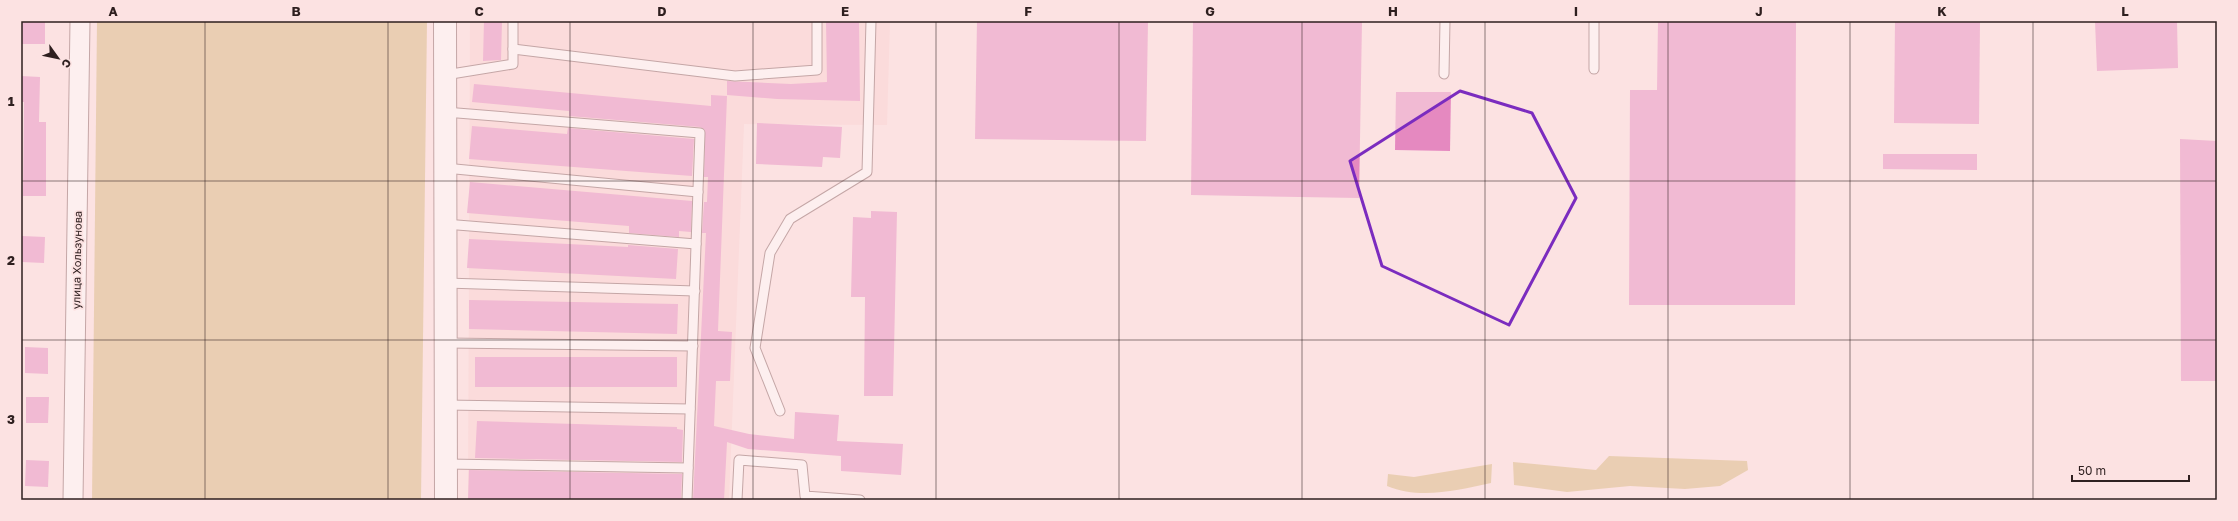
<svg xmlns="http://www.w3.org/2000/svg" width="2238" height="521" font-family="'Golos Text',sans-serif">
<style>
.built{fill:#fbd2d2}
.green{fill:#d6b67a}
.building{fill:#e589c0}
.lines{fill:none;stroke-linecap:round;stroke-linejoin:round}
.lane-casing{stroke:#825e5e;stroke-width:11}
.street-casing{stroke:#825e5e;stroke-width:21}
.secondary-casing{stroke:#825e5e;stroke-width:24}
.lane{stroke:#fff;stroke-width:9}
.street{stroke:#fff;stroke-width:19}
.secondary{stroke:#fff;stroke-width:22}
.marked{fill:none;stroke:#7b2cbf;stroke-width:3;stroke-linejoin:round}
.grid{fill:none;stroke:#2e1f1f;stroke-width:1;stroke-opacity:0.55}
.labels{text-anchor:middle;stroke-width:3.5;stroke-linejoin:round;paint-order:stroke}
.street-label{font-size:11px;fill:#2e1f1f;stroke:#fce2e2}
.neatline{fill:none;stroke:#2e1f1f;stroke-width:1.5}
.grid-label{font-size:13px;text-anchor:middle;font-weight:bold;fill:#2e1f1f}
</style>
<rect width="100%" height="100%" fill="#fce2e2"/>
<path class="built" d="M470 21H890L887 125 744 124 729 500H468Z"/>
<g class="green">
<path d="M97 21H427L421 500H92Z"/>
<path d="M1609 456 1747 461 1748 470 1720 486 1685 489 1630 486 1567 492 1514 485 1513 462 1596 470Z"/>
<path d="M1492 464 1491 483C1457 490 1421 500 1387 486L1388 474 1414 477Z"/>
</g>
<g class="building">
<rect x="21" y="21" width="24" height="23"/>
<path d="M484 21H502L501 60 483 61Z"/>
<path d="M826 21H859L860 101 777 99 727 95V81L791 84 827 82Z"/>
<path d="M977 21H1148L1146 141 975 139Z"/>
<path d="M1193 21H1362L1359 198 1191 195Z"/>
<path d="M1658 21H1796L1795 305H1629L1630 90H1657Z"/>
<path d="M1895 21H1980L1979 124 1894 123Z"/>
<path d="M2095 21H2177L2178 68 2097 71Z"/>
<path d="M21 76 40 77 39 122H46V196H23L24 102H21Z"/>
<path d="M474 84 711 106V95L727 96 718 331 732 332 730 381H716L714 426 749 434 794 439 795 412 839 415 837 441 903 444 901 475 841 471V456L748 449 727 442 724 500H693L706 233H702L704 202H707L708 177H704L705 130 700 127 569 116V111L472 102Z"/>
<path d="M1396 92H1451L1450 151 1395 150Z"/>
<path d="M757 123 842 127 840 158 823 157 822 167 756 164Z"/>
<path d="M472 126 567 134 568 128 694 139 692 176 469 159Z"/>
<path d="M2180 139 2217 141V381H2181Z"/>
<path d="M1883 154H1977V170L1883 169Z"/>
<path d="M470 182 692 201 691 232 679 231V237L629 233V226L467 213Z"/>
<path d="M871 211 897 212 893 396H864L865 297H851L853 217 871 218Z"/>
<path d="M22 236 45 237 44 263 22 262Z"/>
<path d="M469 239 628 247V245L678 249 676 279 467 268Z"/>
<path d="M469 300 678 304 677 334 469 329Z"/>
<path d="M25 347 48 348V374L25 373Z"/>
<rect x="475" y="357" width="202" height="30"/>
<path d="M26 397H49L48 423H26Z"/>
<path d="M477 421 677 427V429L683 430 682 462 475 458Z"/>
<path d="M26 460 49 461 48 487 25 486Z"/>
<path d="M469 470 682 474 681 500H468Z"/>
</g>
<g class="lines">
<g class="lane-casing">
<g id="lane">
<path d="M1594 21V69"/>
<path d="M513 49 735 76 817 70V21"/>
<path d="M1444 74 1445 21"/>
<path d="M445 75 513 64V21"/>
<path d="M445 112 700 133 687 500"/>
<path d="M445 168 698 192"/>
<path d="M445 224 696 244"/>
<path d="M446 283 695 291"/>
<path d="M446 343 693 346"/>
<path d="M446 405 690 409"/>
<path d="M780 411 755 348 770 253 790 219 867 172 871 21"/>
<path d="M446 464 688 468"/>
<path d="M737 500 739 460 802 465 805 496 860 500"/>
</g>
</g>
<g class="street-casing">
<path id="street" d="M73 500 80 21"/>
</g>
<g class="secondary-casing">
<path id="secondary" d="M445 21 446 500"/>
</g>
<use href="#lane" class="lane"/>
<use href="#street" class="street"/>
<use href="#secondary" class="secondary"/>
</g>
<path d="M0 0H2238V521H0ZM1460 91 1532 113 1576 198 1509 325 1382 266 1350 161Z" fill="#fce2e2" fill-opacity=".55" fill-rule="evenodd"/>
<path class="marked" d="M1460 91 1532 113 1576 198 1509 325 1382 266 1350 161Z"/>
<path class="grid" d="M205 21V500M388 21V500M570 21V500M753 21V500M936 21V500M1119 21V500M1302 21V500M1485 21V500M1668 21V500M1850 21V500M2033 21V500M21 181H2217M21 340H2217"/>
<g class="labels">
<g class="street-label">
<text transform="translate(77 260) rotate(-89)" y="4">улица Хользунова</text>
</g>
</g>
<rect width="2238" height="521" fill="none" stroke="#fce2e2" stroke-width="44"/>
<g transform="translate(58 58) rotate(123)" stroke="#fce2e2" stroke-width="3" paint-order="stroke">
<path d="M0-3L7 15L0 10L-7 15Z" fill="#2e1f1f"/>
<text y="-6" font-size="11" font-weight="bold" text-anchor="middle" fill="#2e1f1f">С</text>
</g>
<path d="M2072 475v6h117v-6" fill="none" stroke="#2e1f1f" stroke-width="2"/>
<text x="2078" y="475" font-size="12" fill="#2e1f1f" stroke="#fce2e2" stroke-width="3" paint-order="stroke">50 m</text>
<rect x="22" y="22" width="2194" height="477" class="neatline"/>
<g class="grid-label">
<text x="113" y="16">A</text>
<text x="296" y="16">B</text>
<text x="479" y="16">C</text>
<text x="662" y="16">D</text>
<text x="845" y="16">E</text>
<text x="1028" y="16">F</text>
<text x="1210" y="16">G</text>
<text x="1393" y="16">H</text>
<text x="1576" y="16">I</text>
<text x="1759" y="16">J</text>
<text x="1942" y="16">K</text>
<text x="2125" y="16">L</text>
<text x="11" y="106">1</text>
<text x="11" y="265">2</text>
<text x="11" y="424">3</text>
</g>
</svg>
